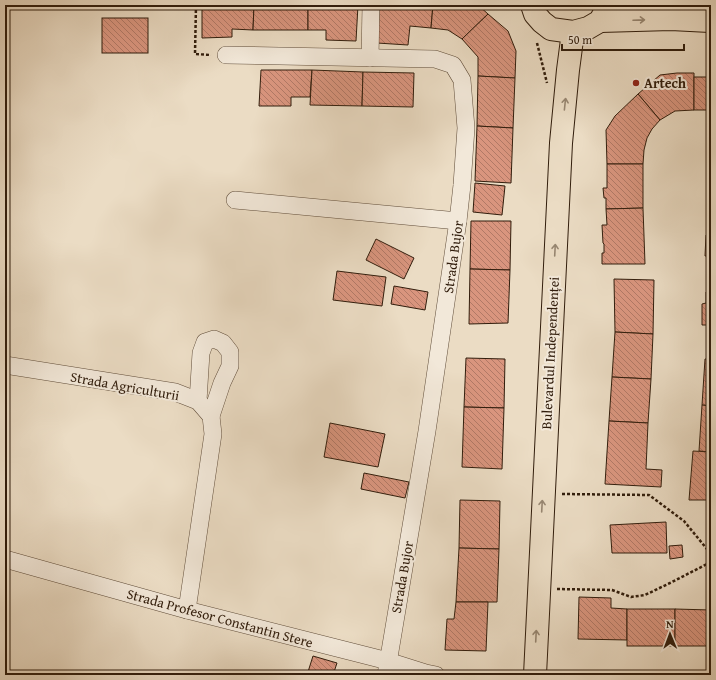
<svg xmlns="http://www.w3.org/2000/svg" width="716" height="680" font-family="'Gentium Book Plus',serif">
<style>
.building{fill:url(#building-back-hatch);stroke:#311d0c}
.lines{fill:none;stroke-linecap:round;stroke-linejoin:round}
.minor-casing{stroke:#604d3a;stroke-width:18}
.major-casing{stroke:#311d0c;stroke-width:24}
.path{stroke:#311d0c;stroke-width:2.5;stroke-dasharray:3 2;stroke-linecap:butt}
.minor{stroke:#f2e8d9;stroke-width:17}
.major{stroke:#ebdcc4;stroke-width:22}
.oneway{stroke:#978671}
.poi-dot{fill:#8f2418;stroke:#f2e8d9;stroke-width:1.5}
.labels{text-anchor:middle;stroke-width:4;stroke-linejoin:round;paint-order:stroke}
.poi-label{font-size:14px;font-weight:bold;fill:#311d0c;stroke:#f2e8d9;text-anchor:start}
.street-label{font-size:14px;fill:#311d0c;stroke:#f2e8d9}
</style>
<defs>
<pattern id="building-back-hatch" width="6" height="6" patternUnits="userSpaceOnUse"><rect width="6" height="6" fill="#d9957e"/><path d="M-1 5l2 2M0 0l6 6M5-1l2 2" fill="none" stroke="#b17966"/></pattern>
</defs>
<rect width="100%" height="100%" fill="#ebdcc4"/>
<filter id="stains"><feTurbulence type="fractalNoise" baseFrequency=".005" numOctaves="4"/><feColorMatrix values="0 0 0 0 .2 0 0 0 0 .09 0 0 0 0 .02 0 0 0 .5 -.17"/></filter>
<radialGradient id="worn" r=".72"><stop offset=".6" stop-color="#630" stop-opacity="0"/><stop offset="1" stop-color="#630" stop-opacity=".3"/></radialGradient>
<g class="building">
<path d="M202 5H254L253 30 232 29V37L202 38Z"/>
<path d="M254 5H308V30H253Z"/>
<path d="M308 5H358L356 41 326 40V30H308Z"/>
<path d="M380 5H433L431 28 410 26 408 45 377 43Z"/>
<path d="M433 5H478L488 14 462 39 448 30 431 28Z"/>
<path d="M488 14 508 31 516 51 515 78 478 76V57L462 39Z"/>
<rect x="102" y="18" width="46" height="35"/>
<path d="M261 70H312L310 97H291V106H259Z"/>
<path d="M312 70 363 72 362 106 310 105Z"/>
<path d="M363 72 414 73 413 107 362 106Z"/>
<path d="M677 73H694V110L675 111 660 120 638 94 660 75Z"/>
<path d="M478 76 515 78 513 128 477 126Z"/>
<rect x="694" y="77" width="17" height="33"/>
<path d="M638 94 660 120 652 129 647 138 644 150 643 164H607L606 130 615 116Z"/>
<path d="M477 126 513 128 511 183 475 181Z"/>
<path d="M607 164H643V208L606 209V198H604L603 188H607Z"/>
<path d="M475 183 505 186 502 215 473 212Z"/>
<path d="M643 208 645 264H602V253H604V244L603 243 602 225H607L606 209Z"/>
<path d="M471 221H511L510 270 470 269Z"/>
<path d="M709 223H711V272L710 256H705L706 235 709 234Z"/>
<path d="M376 239 414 258 404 279 366 260Z"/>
<path d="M470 269 510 270 508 323 469 324Z"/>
<path d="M337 271 386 277 382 306 333 300Z"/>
<path d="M614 279 654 280 653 334 615 332Z"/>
<path d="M394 286 428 292 425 310 391 304Z"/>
<path d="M706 292H711V341H707V325H702V304L706 303Z"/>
<path d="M615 332 653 334 651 379 612 377Z"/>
<path d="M466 358 505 359 504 408 464 407Z"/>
<path d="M705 359H711V406L702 405Z"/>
<path d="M612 377 651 379 648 423 609 421Z"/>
<path d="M702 405 711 406V452L699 451Z"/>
<path d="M464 407 504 408 502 469 462 467Z"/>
<path d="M609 421 648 423 646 469 662 470 661 487 605 484Z"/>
<path d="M330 423 385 434 378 467 324 457Z"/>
<path d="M693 451 711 452V500H689Z"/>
<path d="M364 473 409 482 405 498 361 489Z"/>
<path d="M460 500 500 501 499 549 459 548Z"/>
<path d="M666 522 667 553H612L610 525Z"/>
<path d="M682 545 683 557 670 559 669 546Z"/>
<path d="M459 548 499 549 497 602H456Z"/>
<path d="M579 597 611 598V608L627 609V640L578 639Z"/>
<path d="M456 602H488L486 651 445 650 447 619H454Z"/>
<rect x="627" y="609" width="48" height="37"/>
<path d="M675 609 711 610V646H675Z"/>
<path d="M313 656 337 663 333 675H307Z"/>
</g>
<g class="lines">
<g class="minor-casing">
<g id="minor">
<path d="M226 55 435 59 453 65 462 80 466 128 462 185 458 221 427 431 386 675"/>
<path d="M370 58 371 5"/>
<path d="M235 200 458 221"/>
<path d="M5 365 175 392 198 401 211 416 213 434 187 610"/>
<path d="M198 401 201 353 205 342 214 339 223 343 230 352V366L222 383 211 416"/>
<path d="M5 559 187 610 388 661 426 673 436 675"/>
</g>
</g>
<g class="major-casing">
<g id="major">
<path d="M532 5 535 14 542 22 551 29 573 32 588 28 600 21 606 10 608 5"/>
<path d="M600 21 671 19 710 21"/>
<path d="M535 675 561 143 568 70 573 32"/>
</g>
</g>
<g class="path">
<path d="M196 5 195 54 211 55"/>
<path d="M537 43 547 83"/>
<path d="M562 494 649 495 684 521 711 554"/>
<path d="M557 589 612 590 631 597 645 595 670 583 711 562"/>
</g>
<use href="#minor" class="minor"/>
<use href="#major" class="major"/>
</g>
<defs><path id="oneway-shaft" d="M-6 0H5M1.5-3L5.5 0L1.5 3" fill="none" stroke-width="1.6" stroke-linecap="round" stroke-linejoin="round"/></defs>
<g class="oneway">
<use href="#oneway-shaft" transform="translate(639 20) rotate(-2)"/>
<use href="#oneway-shaft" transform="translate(565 104) rotate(-84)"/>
<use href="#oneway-shaft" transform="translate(555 250) rotate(-87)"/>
<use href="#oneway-shaft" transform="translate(542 506) rotate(-87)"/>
<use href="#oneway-shaft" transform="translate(536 636) rotate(-87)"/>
</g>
<circle class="poi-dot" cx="636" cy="83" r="4"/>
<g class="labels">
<g class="poi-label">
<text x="644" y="88">Artech</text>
</g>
<g class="street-label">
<text transform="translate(453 257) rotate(-82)" y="5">Strada Bujor</text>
<text transform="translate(550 353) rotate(-87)" y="5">Bulevardul Independenței</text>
<text transform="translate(125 386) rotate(10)" y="5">Strada Agriculturii</text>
<text transform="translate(402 577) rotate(-80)" y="5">Strada Bujor</text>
<text transform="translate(220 618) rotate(15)" y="5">Strada Profesor Constantin Stere</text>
</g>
</g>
<rect width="716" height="680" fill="none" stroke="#ebdcc4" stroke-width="20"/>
<rect x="6" y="6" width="704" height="668" fill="none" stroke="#311d0c" stroke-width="2"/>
<rect x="10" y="10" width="696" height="660" fill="none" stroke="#311d0c"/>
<g transform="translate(670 634) rotate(359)" stroke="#f2e8d9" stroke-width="3" paint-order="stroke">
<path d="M0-3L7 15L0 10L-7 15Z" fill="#311d0c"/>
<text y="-6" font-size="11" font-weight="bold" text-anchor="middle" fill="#311d0c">N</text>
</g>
<path d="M562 44v6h122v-6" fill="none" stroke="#311d0c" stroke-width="2"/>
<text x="568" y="44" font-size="12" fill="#311d0c" stroke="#f2e8d9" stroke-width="3" paint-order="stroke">50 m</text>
<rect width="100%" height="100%" filter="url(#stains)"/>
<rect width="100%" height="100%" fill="url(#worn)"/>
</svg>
